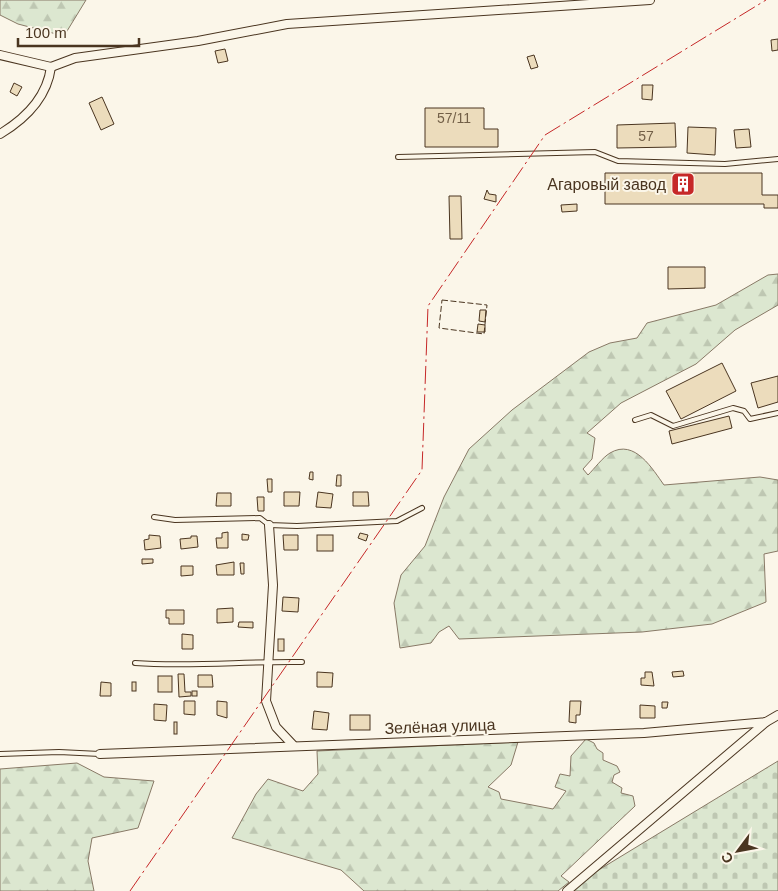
<svg xmlns="http://www.w3.org/2000/svg" width="778" height="891" font-family="Arial,sans-serif">
<style>
.forest{fill:url(#forest-firs);stroke:#887966}
.cemetery{fill:url(#cemetery-stones);stroke:#887966}
.building{fill:#ecdcbc;stroke:#4a3520}
.lines{fill:none;stroke-linecap:round;stroke-linejoin:round}
.lane-casing{stroke:#4a3520;stroke-width:6}
.street-casing{stroke:#4a3520;stroke-width:10}
.lane{stroke:#fbf6e9;stroke-width:4}
.street{stroke:#fbf6e9;stroke-width:8}
.fence{stroke:#4a3520;stroke-width:1;stroke-dasharray:6 2.5;stroke-linecap:butt}
.power{stroke:#c62828;stroke-width:1;stroke-dasharray:18 4 2.5 4;stroke-linecap:butt}
.labels{text-anchor:middle;stroke-width:4;stroke-linejoin:round;paint-order:stroke}
.number-label{font-size:14px;fill:#725f47}
.poi-label{font-size:16px;fill:#4a3520;stroke:#fbf6e9;text-anchor:end}
.street-label{font-size:16px;fill:#4a3520;stroke:#fbf6e9}
</style>
<defs>
<pattern id="forest-firs" width="22" height="20" patternUnits="userSpaceOnUse" patternTransform="scale(1.25)"><rect width="22" height="20" fill="#dce7d0"/><path d="M5 1l3.5 6h-7zM16 11l3.5 6h-7z" fill="#bec7b2"/></pattern>
<pattern id="cemetery-stones" width="16" height="16" patternUnits="userSpaceOnUse" patternTransform="scale(1.25)"><rect width="16" height="16" fill="#dce7d0"/><path d="M2 7V4a2 2 0 0 1 4 0v3zM10 15v-3a2 2 0 0 1 4 0v3z" fill="#bec7b2"/></pattern>
</defs>
<rect width="100%" height="100%" fill="#fbf6e9"/>
<g class="forest">
<path d="M0 0H86L64 36 18 24 0 15Z"/>
<path d="M778 274V305L735 330 696 364 621 403 587 433 595 438 592 459 583 469 588 475C595 468 602 458 610 453 635 438 653 470 664 485L760 477 778 480V551L764 554 766 602 712 624 642 632 459 639 449 626 439 632 431 643 400 648 394 603 401 575 425 546 444 497 469 449 512 410 589 352 610 343 637 338 647 323 716 305 768 275Z"/>
<path d="M586 739 594 743 597 749 603 753V760L617 766 620 772 614 775 612 782 622 788 621 793 633 796 635 806 561 876 569 882 558 891H364L341 870 232 838 256 794 268 779 303 791 318 774 317 751 518 742 511 765 488 787 499 792 501 799 553 809 566 791 555 787 560 774 570 776 571 756Z"/>
<path d="M77 763 104 777 154 781 138 828 92 838 88 861 94 891H0V769Z"/>
</g>
<path class="cemetery" d="M778 761V891H570L592 874Z"/>
<g class="building">
<path d="M778 39V50L772 51 771 40Z"/>
<path d="M225 49 228 61 218 63 215 51Z"/>
<path d="M534 55 538 67 531 69 527 57Z"/>
<path d="M14 83 22 87 17 96 10 92Z"/>
<path d="M642 85H653L652 100 642 99Z"/>
<path d="M102 97 114 124 101 130 89 103Z"/>
<path d="M425 108H484V129H498V147H425Z"/>
<path d="M675 123 676 147 617 148V125Z"/>
<path d="M688 127 716 128 715 155 687 153Z"/>
<path d="M749 129 751 147 736 148 734 130Z"/>
<path d="M605 173H762V195H778V208H764V204H605Z"/>
<path d="M487 190 489 194 496 195V202L484 199Z"/>
<path d="M449 196H461L462 239H450Z"/>
<path d="M577 204V211L562 212 561 205Z"/>
<path d="M668 267H705V288L668 289Z"/>
<path d="M480 310H486L485 322 479 321Z"/>
<path d="M478 324 485 325V332H477Z"/>
<path d="M722 363 736 391 681 419 666 391Z"/>
<path d="M778 376V402L758 408 751 383Z"/>
<path d="M729 416 732 428 672 444 669 431Z"/>
<path d="M310 472H313V480L309 479Z"/>
<path d="M337 475H341V486H336Z"/>
<path d="M267 479H272V492H268Z"/>
<path d="M284 492H300L299 506H284Z"/>
<path d="M318 492 333 494 331 508 316 507Z"/>
<path d="M353 492H368L369 506H353Z"/>
<path d="M217 493H231V506H216Z"/>
<path d="M257 497H264V511H258Z"/>
<path d="M228 532V548H217L216 538H222V533Z"/>
<path d="M360 533 368 535 366 541 358 538Z"/>
<path d="M242 534 249 535 248 540H242Z"/>
<path d="M149 535 160 536 161 548 145 550 144 540 149 539Z"/>
<path d="M283 535H298V550H284Z"/>
<rect x="317" y="535" width="16" height="16"/>
<path d="M191 536H197L198 547 181 549 180 539 191 538Z"/>
<path d="M142 559H153V563L142 564Z"/>
<path d="M234 562V575H217L216 565Z"/>
<path d="M240 563H244V574H241Z"/>
<path d="M181 566H193V575L181 576Z"/>
<path d="M283 597 299 598 298 612 282 611Z"/>
<path d="M233 608V622L217 623V609Z"/>
<path d="M166 610H184V624H169V618H166Z"/>
<path d="M239 622H253V628L238 627Z"/>
<path d="M182 634 193 635V649H182Z"/>
<rect x="278" y="639" width="6" height="12"/>
<path d="M683 671 684 676 673 677 672 672Z"/>
<path d="M317 672 333 673 332 687H317Z"/>
<path d="M645 672H652L654 686 641 685V678H645Z"/>
<path d="M178 674H184L185 692H191V696L179 697Z"/>
<path d="M198 675H212L213 687H198Z"/>
<rect x="158" y="676" width="14" height="16"/>
<path d="M101 682 111 683V696H100Z"/>
<rect x="132" y="682" width="4" height="9"/>
<rect x="192" y="691" width="5" height="5"/>
<path d="M184 701H195V715L184 714Z"/>
<path d="M217 701 227 702V718L217 715Z"/>
<path d="M570 701H581L580 715H576V723L569 722Z"/>
<path d="M662 702H668L667 708H662Z"/>
<path d="M154 704 167 705 166 721 154 720Z"/>
<path d="M640 705 655 706V718H640Z"/>
<path d="M314 711 329 713 327 730 312 729Z"/>
<rect x="350" y="715" width="20" height="15"/>
<rect x="174" y="722" width="3" height="12"/>
</g>
<g class="lines">
<g class="lane-casing">
<g id="lane">
<path d="M398 157 595 152 618 161 725 164 778 159"/>
<path d="M635 420 651 415 673 426 733 408 744 411 750 419 778 413"/>
<path d="M154 517 175 520 260 518 269 525 297 526 397 521 422 508"/>
<path d="M135 663C191 667 246 661 302 662"/>
<path d="M0 754 59 752 100 754"/>
</g>
</g>
<g class="street-casing">
<g id="street">
<path d="M0 55 51 67"/>
<path d="M51 67 75 58 198 41 287 24 650 0"/>
<path d="M0 134C25 119 47 97 51 67"/>
<path d="M269 525 273 585 266 701 276 727 293 745"/>
<path d="M100 754 644 733 766 722 778 715"/>
<path d="M567 891 766 722"/>
</g>
</g>
<use href="#lane" class="lane"/>
<use href="#street" class="street"/>
<path class="fence" d="M442 300 487 305 484 334 439 328Z"/>
<path class="power" d="M130 891 422 470 428 306 545 135 766 0"/>
</g>
<defs>
<g id="building-square" transform="scale(1.25)"><rect x="-9" y="-9" width="18" height="18" rx="4" fill="#c62828" stroke="#fbf6e9"/><path d="M-4-6H4V6H1V3H-1V6H-4ZM-2.5-4.3h1.7v1.8h-1.7ZM.8-4.3h1.7v1.8H.8ZM-2.5-1h1.7V.8h-1.7ZM.8-1h1.7V.8H.8Z" fill="#fff"/></g>
</defs>
<g fill-rule="evenodd">
<use href="#building-square" x="683" y="184"/>
</g>
<g class="labels">
<g class="number-label">
<text x="454" y="123">57/11</text>
<text x="646" y="141">57</text>
</g>
<g class="poi-label">
<text x="666" y="190">Агаровый завод</text>
</g>
<g class="street-label">
<text transform="translate(440 726) rotate(-2)" y="6">Зелёная улица</text>
</g>
</g>
<g transform="translate(738 851) rotate(238)" stroke="#fbf6e9" stroke-width="4" paint-order="stroke">
<path d="M0-4L9 19L0 12L-9 19Z" fill="#4a3520"/>
<text y="-8" font-size="14" font-weight="bold" text-anchor="middle" fill="#4a3520">С</text>
</g>
<path d="M18 38v8h121v-8" fill="none" stroke="#4a3520" stroke-width="2.5"/>
<text x="25" y="38" font-size="15" fill="#4a3520" stroke="#fbf6e9" stroke-width="4" paint-order="stroke">100 m</text>
</svg>
